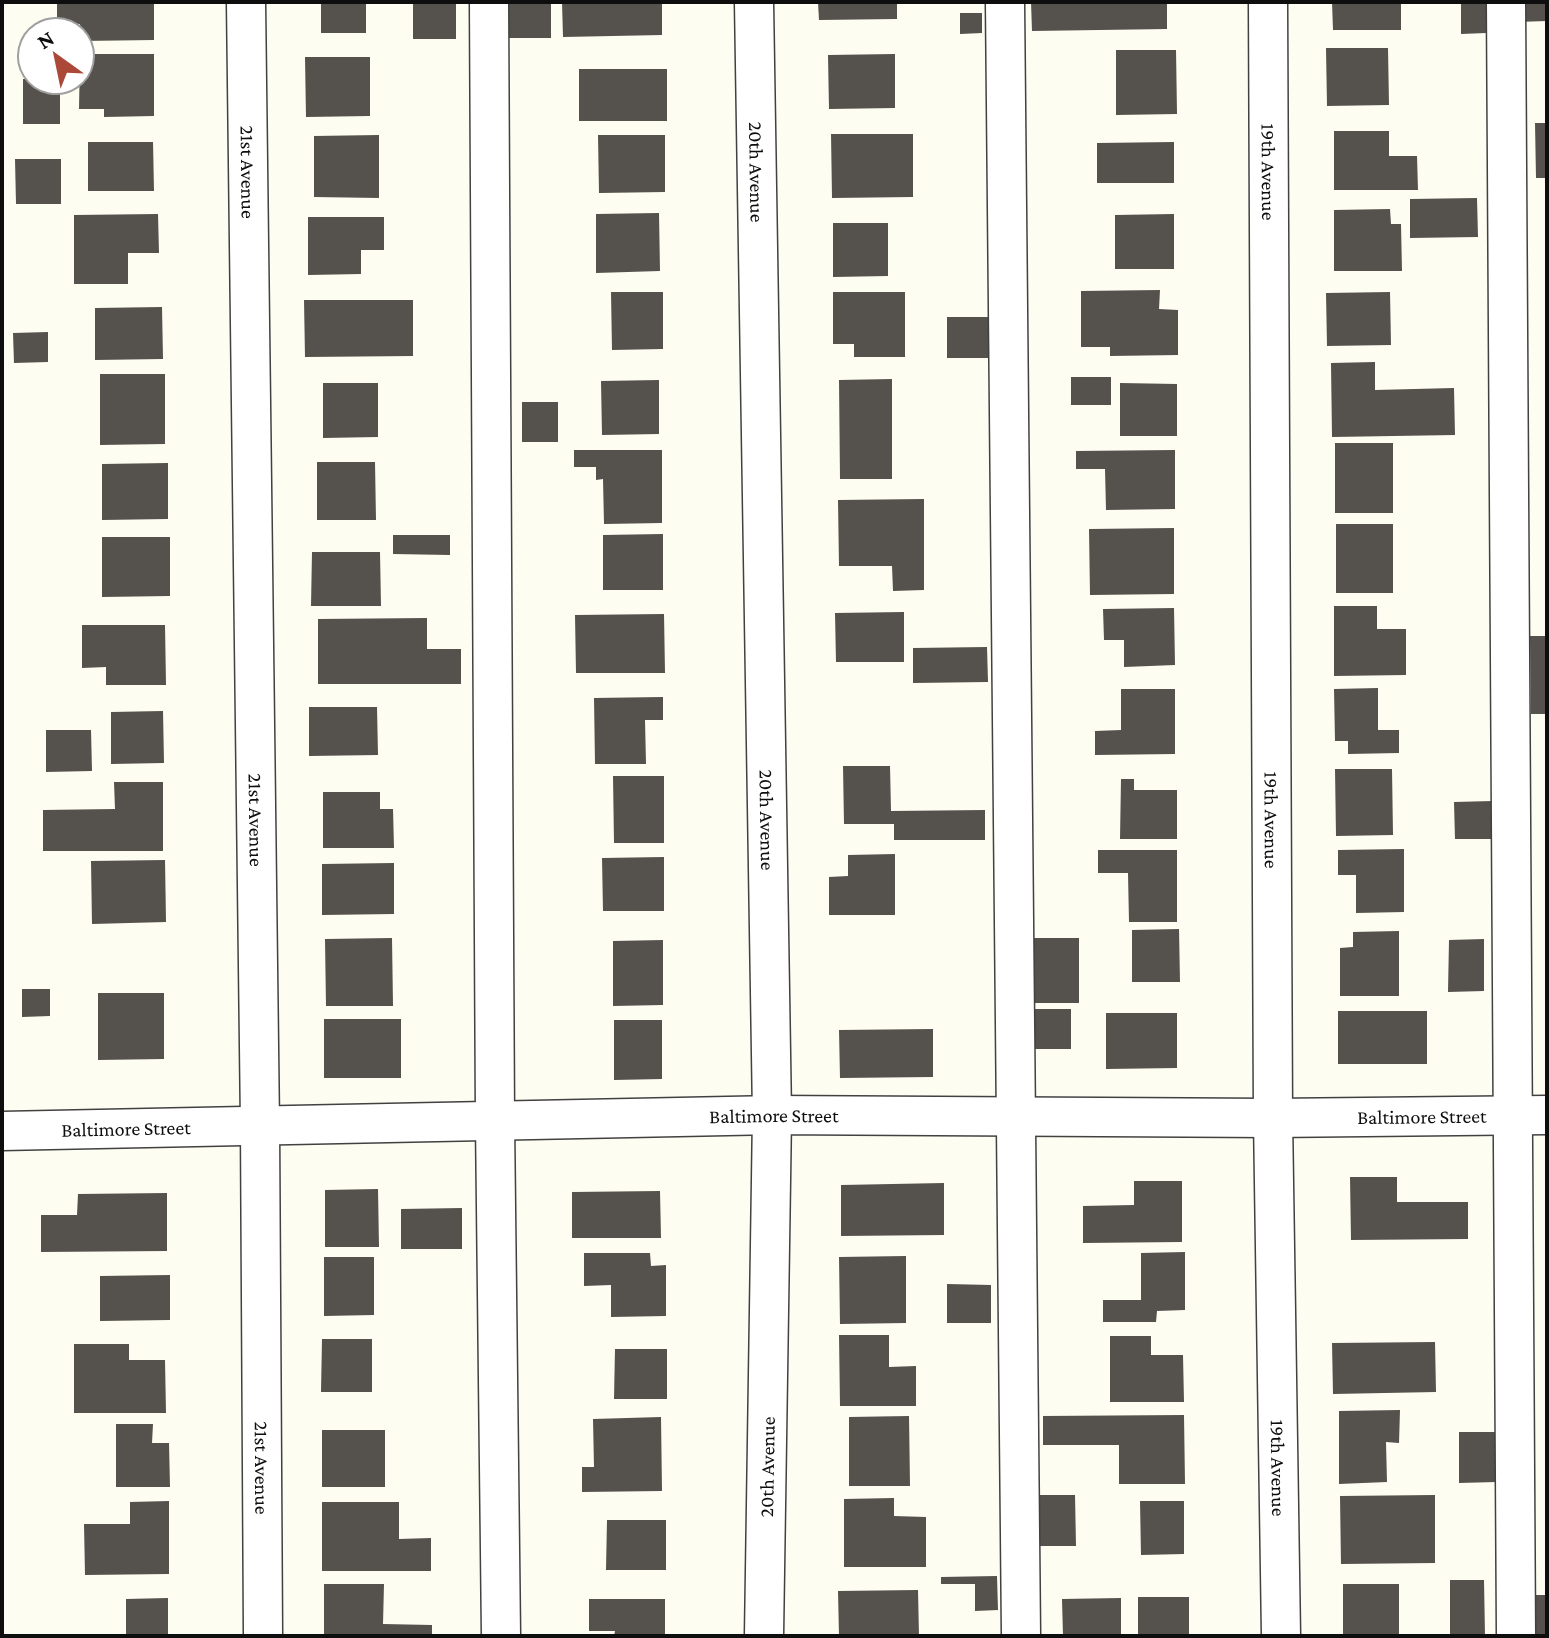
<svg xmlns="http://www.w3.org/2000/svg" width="1549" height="1638" font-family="'Crimson Pro',serif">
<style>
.building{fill:#55514c}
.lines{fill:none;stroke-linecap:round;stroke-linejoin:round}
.minor-casing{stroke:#414141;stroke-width:41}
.minor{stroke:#fff;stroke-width:38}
.labels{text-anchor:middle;stroke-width:8;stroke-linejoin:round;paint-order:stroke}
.street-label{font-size:20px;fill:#0e0e0e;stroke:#fff}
</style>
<rect width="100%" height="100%" fill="#fdfdf1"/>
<g class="building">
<path d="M57 2H154V40L81 41 80 24H57Z"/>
<rect x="321" y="2" width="45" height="31"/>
<rect x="413" y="2" width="43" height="37"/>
<rect x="501" y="2" width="50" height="36"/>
<path d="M562 2H662V35L563 37Z"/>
<path d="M818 2H897V19L819 20Z"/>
<path d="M1031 2H1167V29L1032 31Z"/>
<path d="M1332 2H1401V30H1333Z"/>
<path d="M1461 2H1486V33L1461 34Z"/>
<path d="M1519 2H1547V21L1519 22Z"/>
<path d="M960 13H982V33L960 34Z"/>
<path d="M1326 48H1388L1389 105 1327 106Z"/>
<path d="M1116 50H1176L1177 114 1116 115Z"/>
<path d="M80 54H154V116L104 117V109H79Z"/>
<path d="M895 54V108L829 109 828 55Z"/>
<path d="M305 57H370V116L306 117Z"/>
<rect x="579" y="69" width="88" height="52"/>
<path d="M23 79 60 80V124H23Z"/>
<path d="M1535 123H1547V178H1536Z"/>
<path d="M1334 131H1389V156H1417L1418 190H1334Z"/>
<path d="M831 134H913V197L832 198Z"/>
<path d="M379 135V198L314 197V136Z"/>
<path d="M598 135H665V192L599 193Z"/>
<path d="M88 142H153L154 191H88Z"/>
<path d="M1174 142V183H1097V143Z"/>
<path d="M15 159H61V204H16Z"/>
<path d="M1477 198 1478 237 1410 238V199Z"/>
<path d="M1390 209 1391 224H1401L1402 271H1334V210Z"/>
<path d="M659 213 660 271 596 273V214Z"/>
<path d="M158 214 159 253H128V284H74V215Z"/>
<path d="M1174 214V269H1115V215Z"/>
<path d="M308 217H384V250H361V274L308 275Z"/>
<path d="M833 223H888V276L833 277Z"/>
<path d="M1160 290 1159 309 1178 310V355L1110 356V347H1081V291Z"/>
<path d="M611 292H663V349L612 350Z"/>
<path d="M833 292H905V357H854V344H833Z"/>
<path d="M1390 292 1391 345 1327 346 1326 293Z"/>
<path d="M304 300H413V356L305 357Z"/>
<path d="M162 307 163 359 95 360V308Z"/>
<rect x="947" y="317" width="42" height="41"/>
<path d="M48 332V362L14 363 13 333Z"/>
<path d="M1375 362V390L1454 388 1455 435 1332 437 1331 363Z"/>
<path d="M100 374H165V444L100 445Z"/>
<rect x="1071" y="377" width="40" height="28"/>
<path d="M892 379V479H840L839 380Z"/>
<path d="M659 380V434L602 435 601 381Z"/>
<path d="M323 383H378V437L323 438Z"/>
<path d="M1120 383 1177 384V436H1120Z"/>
<rect x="522" y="402" width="36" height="40"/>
<rect x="1335" y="443" width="58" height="70"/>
<path d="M574 450H662V523L604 524 603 479 596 480V467H574Z"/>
<path d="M1175 450V509L1106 510 1105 469H1076V451Z"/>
<path d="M317 462H375L376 520H317Z"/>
<path d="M168 463V519L102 520V464Z"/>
<path d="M924 499V590L893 591 892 566H839L838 500Z"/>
<rect x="1336" y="524" width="57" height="69"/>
<path d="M1174 528V594L1090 595 1089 529Z"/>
<path d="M663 534V590H603V535Z"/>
<path d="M393 535H450V555L393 554Z"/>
<path d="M102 537H170V596L102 597Z"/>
<path d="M312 552H380L381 606H311Z"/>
<path d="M1334 606H1377V629H1406V675L1334 676Z"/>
<path d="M1174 608 1175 665 1124 667V640H1104L1103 609Z"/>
<path d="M904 612V662H836L835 613Z"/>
<path d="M664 614 665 673H576L575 615Z"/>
<path d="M427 618V649H461V684H318V619Z"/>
<path d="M82 625H165L166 685H106V667L82 668Z"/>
<path d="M1530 636H1547V714H1531Z"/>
<path d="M987 647 988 682 913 683V648Z"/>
<path d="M1378 688V730H1399V753L1348 754V741H1335L1334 689Z"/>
<path d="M1121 689H1175V754L1095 755V731L1121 730Z"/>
<path d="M663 697V720H645L646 764H595L594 698Z"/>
<path d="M309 707H377L378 755 309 756Z"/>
<path d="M163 711 164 763 111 764V712Z"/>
<path d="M46 730H91L92 771 46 772Z"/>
<path d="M843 766H890L891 811 985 810V840H894V824H844Z"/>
<path d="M1335 769H1392L1393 835 1336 836Z"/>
<path d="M613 776H664V843H614Z"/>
<path d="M1121 779H1134V790H1177V839H1120Z"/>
<path d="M114 782H163V851H43V810L115 809Z"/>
<path d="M323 792H380V809H393L394 848H323Z"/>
<path d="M1493 801V839H1455L1454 802Z"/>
<path d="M1404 849V912L1356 913V875H1338V850Z"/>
<path d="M1098 850H1177V922H1129L1128 873H1098Z"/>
<path d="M895 854V915H829V877L848 876V855Z"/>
<path d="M664 857V911H603L602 858Z"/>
<path d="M165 860 166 922 92 924 91 861Z"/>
<path d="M394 863V914L322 915V864Z"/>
<path d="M1179 929 1180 982H1132V930Z"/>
<path d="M1399 931V996H1340V948L1353 947V932Z"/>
<path d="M392 938 393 1006H326L325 939Z"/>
<rect x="1030" y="938" width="49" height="65"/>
<path d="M1484 939V991L1448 992 1449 940Z"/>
<path d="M663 940V1005L613 1006V941Z"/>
<path d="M22 989H50V1016L22 1017Z"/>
<path d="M98 993H164V1059L98 1060Z"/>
<rect x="1030" y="1009" width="41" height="40"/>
<rect x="1338" y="1011" width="89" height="53"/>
<path d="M1106 1013H1177V1068L1106 1069Z"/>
<rect x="324" y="1019" width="77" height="59"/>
<path d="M614 1020H662V1079L614 1080Z"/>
<path d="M933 1029V1077L840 1078 839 1030Z"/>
<path d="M1350 1177H1397V1202H1468V1239L1351 1240Z"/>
<path d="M1134 1181H1182V1242L1083 1243V1206L1134 1205Z"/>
<path d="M944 1183V1235L841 1236V1185Z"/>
<path d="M378 1189 379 1247H325V1190Z"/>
<path d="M660 1191 661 1238H572V1192Z"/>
<path d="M167 1193V1251L41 1252V1215H77L78 1194Z"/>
<path d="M462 1208V1249H401V1209Z"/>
<path d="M1185 1252V1310L1157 1311 1156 1322H1103V1300H1141V1253Z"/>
<path d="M584 1253H650L651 1266 666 1265V1316L611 1317V1285L584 1286Z"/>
<path d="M906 1256V1323L840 1324 839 1257Z"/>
<path d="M324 1257H374V1315L324 1316Z"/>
<path d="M170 1275V1320L100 1321V1276Z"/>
<path d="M947 1284 991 1285V1323H947Z"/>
<path d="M839 1335H889V1367L916 1366V1406H840Z"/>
<path d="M1110 1336H1151V1355H1183L1184 1402H1110Z"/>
<path d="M322 1339H372V1392H321Z"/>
<path d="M1435 1342 1436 1392 1333 1394 1332 1343Z"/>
<path d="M74 1344H129V1360H165L166 1413H74Z"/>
<path d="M615 1349H667V1399H614Z"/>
<path d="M1400 1410 1399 1443 1386 1442 1387 1482 1339 1484V1411Z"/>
<path d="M1184 1415 1185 1484H1119V1445H1043V1416Z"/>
<path d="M909 1416 910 1486H849V1417Z"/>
<path d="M661 1417 662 1491 582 1492V1467H594L593 1419Z"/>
<path d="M116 1424H153L152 1443H169L170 1487H116Z"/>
<rect x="322" y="1430" width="63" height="57"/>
<path d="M1459 1432H1496V1482L1459 1483Z"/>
<path d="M1035 1495H1075L1076 1546H1035Z"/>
<path d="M1435 1495V1563L1341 1564 1340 1496Z"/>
<path d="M894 1498V1516L926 1517V1567H844V1499Z"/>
<path d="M169 1501V1574L85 1575 84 1524H130V1502Z"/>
<path d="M1140 1501H1184V1554L1141 1555Z"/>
<path d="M322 1502H399V1539L431 1538V1571H322Z"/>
<path d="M607 1520H666V1570H606Z"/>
<path d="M997 1576 998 1610 975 1611V1584H941V1577Z"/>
<path d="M1450 1580H1484L1485 1636H1450Z"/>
<path d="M324 1584H384L383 1624 432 1625V1636H324Z"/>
<rect x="1343" y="1584" width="56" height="52"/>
<path d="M918 1590 919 1636H839L838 1591Z"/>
<rect x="1535" y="1595" width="12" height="41"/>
<rect x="1138" y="1597" width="51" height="39"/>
<path d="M168 1598V1636H126V1599Z"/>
<path d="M1121 1598V1636H1063L1062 1599Z"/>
<path d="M589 1599H665V1636H614L615 1631H589Z"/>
</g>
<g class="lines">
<g class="minor-casing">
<g id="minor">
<path id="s1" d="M246 2 260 1126 263 1636"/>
<path d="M489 2 495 1121 501 1636"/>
<path id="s2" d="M754 2 772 1115 764 1636"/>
<path d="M1005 2 1021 1636"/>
<path id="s3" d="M1268 2 1273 1118 1281 1636"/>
<path d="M1506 2 1516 1636"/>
<path id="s4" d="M2 1131 772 1115 1273 1118 1547 1115"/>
</g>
</g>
<use href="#minor" class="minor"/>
</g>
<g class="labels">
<g class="street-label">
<text dy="7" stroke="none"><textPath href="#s1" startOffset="170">21st Avenue</textPath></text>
<text dy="7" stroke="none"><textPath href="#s2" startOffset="170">20th Avenue</textPath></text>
<text dy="7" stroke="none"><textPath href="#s3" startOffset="170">19th Avenue</textPath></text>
<text dy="7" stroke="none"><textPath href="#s1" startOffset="818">21st Avenue</textPath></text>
<text dy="7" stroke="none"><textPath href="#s2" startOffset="818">20th Avenue</textPath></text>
<text dy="7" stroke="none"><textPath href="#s3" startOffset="818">19th Avenue</textPath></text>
<text dy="7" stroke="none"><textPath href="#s4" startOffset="772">Baltimore Street</textPath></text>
<text dy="7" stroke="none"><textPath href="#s4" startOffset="1420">Baltimore Street</textPath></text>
<text dy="7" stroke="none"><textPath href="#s4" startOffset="124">Baltimore Street</textPath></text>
<text dy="7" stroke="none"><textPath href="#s1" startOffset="1466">21st Avenue</textPath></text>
<text transform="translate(767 1467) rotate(-89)" y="7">20th Avenue</text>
<text dy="7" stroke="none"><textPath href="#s3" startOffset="1466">19th Avenue</textPath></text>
</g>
</g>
<rect width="1549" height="1638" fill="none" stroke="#0e0e0e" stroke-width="8"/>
<g transform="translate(56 56) rotate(327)"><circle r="38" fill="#ffffff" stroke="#9f9f9f" stroke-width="2"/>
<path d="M0-6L14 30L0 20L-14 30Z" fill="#ac4837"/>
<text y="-12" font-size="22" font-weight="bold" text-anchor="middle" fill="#0e0e0e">N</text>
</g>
</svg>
